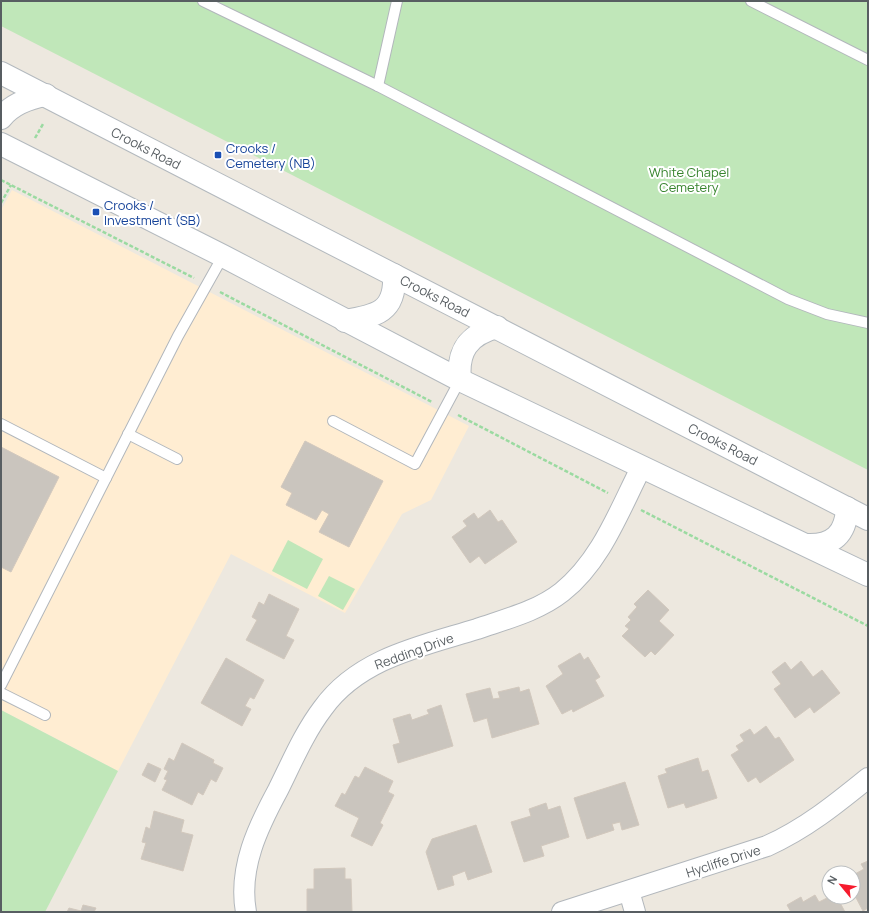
<svg xmlns="http://www.w3.org/2000/svg" width="869" height="913" font-family="Manrope,sans-serif">
<style>
.commercial{fill:#ffedd2}
.green{fill:#c0e7b9}
.building{fill:#cac5be;stroke:#d2c8bd}
.lines{fill:none;stroke-linecap:round;stroke-linejoin:round}
.service-casing{stroke:#b2b7bc;stroke-width:12}
.minor-casing{stroke:#b2b7bc;stroke-width:22}
.secondary-casing{stroke:#b3b9be;stroke-width:24}
.path{stroke:#9bdaa1;stroke-width:2.5;stroke-dasharray:4 2;stroke-linecap:butt}
.service{stroke:#fff;stroke-width:10}
.minor{stroke:#fff;stroke-width:20}
.secondary{stroke:#fff;stroke-width:22}
.transit-dot{fill:#1a4fb4;stroke:#fff;stroke-width:1.5}
.labels{text-anchor:middle;stroke-width:4;stroke-linejoin:round;paint-order:stroke}
.street-label{font-size:13px;fill:#585e62;stroke:#fff}
.transit-label{font-size:13px;fill:#164399;stroke:#fff;text-anchor:start}
.park-label{font-size:13px;fill:#37842e;stroke:#fff}
</style>
<rect width="100%" height="100%" fill="#ede8df"/>
<path class="commercial" d="M12 190 469 426 431 500 402 514 345 613 231 554 118 771 1 710V210Z"/>
<g class="green">
<path d="M1 1H868V470L1 26Z"/>
<path d="M288 540 323 559 307 589 272 571Z"/>
<path d="M329 576 355 589 343 610 318 596Z"/>
<path d="M1 710 118 771 45 912 1 911Z"/>
</g>
<g class="building">
<path d="M305 441 383 481 349 547 319 532 329 514 322 510 316 520 286 505 292 493 281 487Z"/>
<path d="M1 447 59 477 11 572 1 567Z"/>
<path d="M490 510 498 522 502 520 517 542 485 564 479 556 470 563 452 537 467 526 463 521 474 513 478 519Z"/>
<path d="M648 590 669 610 659 621 674 635 655 655 651 651 645 657 622 636 629 629 625 626 631 620 628 617 637 607 634 604Z"/>
<path d="M269 594 299 609 286 636 294 640 284 659 246 640 257 620 252 617 259 602 264 605Z"/>
<path d="M580 653 584 660 588 657 600 677 595 680 604 696 573 712 572 709 562 714 546 686 563 674 558 666Z"/>
<path d="M226 658 264 680 254 699 250 697 245 706 251 709 242 726 201 703Z"/>
<path d="M801 661 813 677 822 670 840 693 814 713 810 707 795 718 774 689 781 684 772 672 785 662 791 670Z"/>
<path d="M519 687 520 692 529 689 539 724 492 738 487 718 474 722 466 694 490 688 493 699 500 698 498 692Z"/>
<path d="M441 705 453 746 398 763 393 745 400 743 393 719 410 714 412 720 429 714 427 710Z"/>
<path d="M766 726 775 739 779 737 794 760 760 783 756 777 748 782 731 755 739 750 736 746 744 741 740 735 750 729 754 735Z"/>
<path d="M182 743 214 760 213 763 223 768 216 782 211 779 203 795 198 792 192 805 162 790 167 780 164 779 168 771 164 769 169 758 174 761Z"/>
<path d="M698 758 702 772 708 770 717 798 686 808 684 803 668 808 658 776 667 773 665 769Z"/>
<path d="M148 763 161 769 155 782 142 775Z"/>
<path d="M365 767 393 781 388 792 394 795 380 823 383 825 372 846 351 836 359 818 335 806 342 793 345 795 355 776 359 778Z"/>
<path d="M625 782 639 825 622 830 620 822 612 824 614 830 587 839 574 798Z"/>
<path d="M546 803 548 810 560 806 569 837 541 846 544 856 524 862 511 822 531 816 529 809Z"/>
<path d="M154 811 184 820 181 832 193 835 183 871 141 859 146 843 142 842 146 827 150 829Z"/>
<path d="M476 825 492 872 468 880 465 871 452 876 454 885 438 890 426 852 432 839Z"/>
<path d="M868 861V908L863 911 853 892V880L857 878 855 874 864 869 861 864Z"/>
<path d="M345 868V879H351L352 912H307V889H314V869Z"/>
<path d="M815 895 819 902 829 897H837L845 912H791L787 905 801 897 803 902Z"/>
<path d="M83 905 96 908 94 912H67L69 908 81 911Z"/>
</g>
<g class="lines">
<g class="service-casing">
<g id="service">
<path d="M203 1 378 86 788 299 827 314 868 323"/>
<path d="M751 1 868 60"/>
<path d="M378 86 397 1"/>
<path d="M333 421 415 464 460 380"/>
<path d="M1 424 106 478"/>
<path d="M128 434 177 459"/>
<path d="M1 685 178 336 223 256"/>
<path d="M1 693 45 715"/>
</g>
</g>
<g class="minor-casing">
<g id="minor">
<path d="M629 891 635 912"/>
<path d="M246 912C238 868 258 827 278 790 292 762 304 733 323 708 359 658 422 646 477 629 506 619 538 611 562 592 601 561 619 511 641 468"/>
<path d="M562 912 767 846C805 829 836 804 868 778"/>
</g>
</g>
<g class="secondary-casing">
<g id="secondary">
<path d="M1 73 868 519"/>
<path d="M1 118C12 104 29 98 46 95"/>
<path d="M1 144 223 256 460 380 868 575"/>
<path d="M345 321C376 316 396 312 394 275"/>
<path d="M460 380C457 351 468 335 497 327"/>
<path d="M807 545C833 546 846 534 847 508"/>
</g>
</g>
<g class="path">
<path d="M35 138 43 124"/>
<path d="M1 180 194 278"/>
<path d="M1 203 11 185"/>
<path d="M220 292 432 402"/>
<path d="M458 415 608 493"/>
<path d="M641 510 868 626"/>
</g>
<use href="#service" class="service"/>
<use href="#minor" class="minor"/>
<use href="#secondary" class="secondary"/>
</g>
<g class="transit-dot">
<rect x="214" y="151" width="8" height="8" rx="2"/>
<rect x="92" y="208" width="8" height="8" rx="2"/>
</g>
<g class="labels">
<g class="street-label">
<text transform="translate(146 148) rotate(27)" y="5">Crooks Road</text>
<text transform="translate(435 296) rotate(27)" y="5">Crooks Road</text>
<text transform="translate(723 444) rotate(27)" y="5">Crooks Road</text>
<text transform="translate(414 651) rotate(-20)" y="5">Redding Drive</text>
<text transform="translate(723 861) rotate(-18)" y="5">Hycliffe Drive</text>
</g>
<g class="transit-label">
<text x="226" y="153">Crooks /<tspan x="226" dy="15">Cemetery (NB)</tspan></text>
<text x="104" y="210">Crooks /<tspan x="104" dy="15">Investment (SB)</tspan></text>
</g>
<g class="park-label">
<text x="689" y="177">White Chapel<tspan x="689" dy="15">Cemetery</tspan></text>
</g>
</g>
<rect width="869" height="913" fill="none" stroke="#585e62" stroke-width="4"/>
<g transform="translate(841 885) rotate(299)"><circle r="19" fill="#ffffff" stroke="#bcbfc0"/>
<path d="M0-3L7 15L0 10L-7 15Z" fill="#f61c2e"/>
<text y="-6" font-size="11" font-weight="bold" text-anchor="middle" fill="#585e62">N</text>
</g>
</svg>
